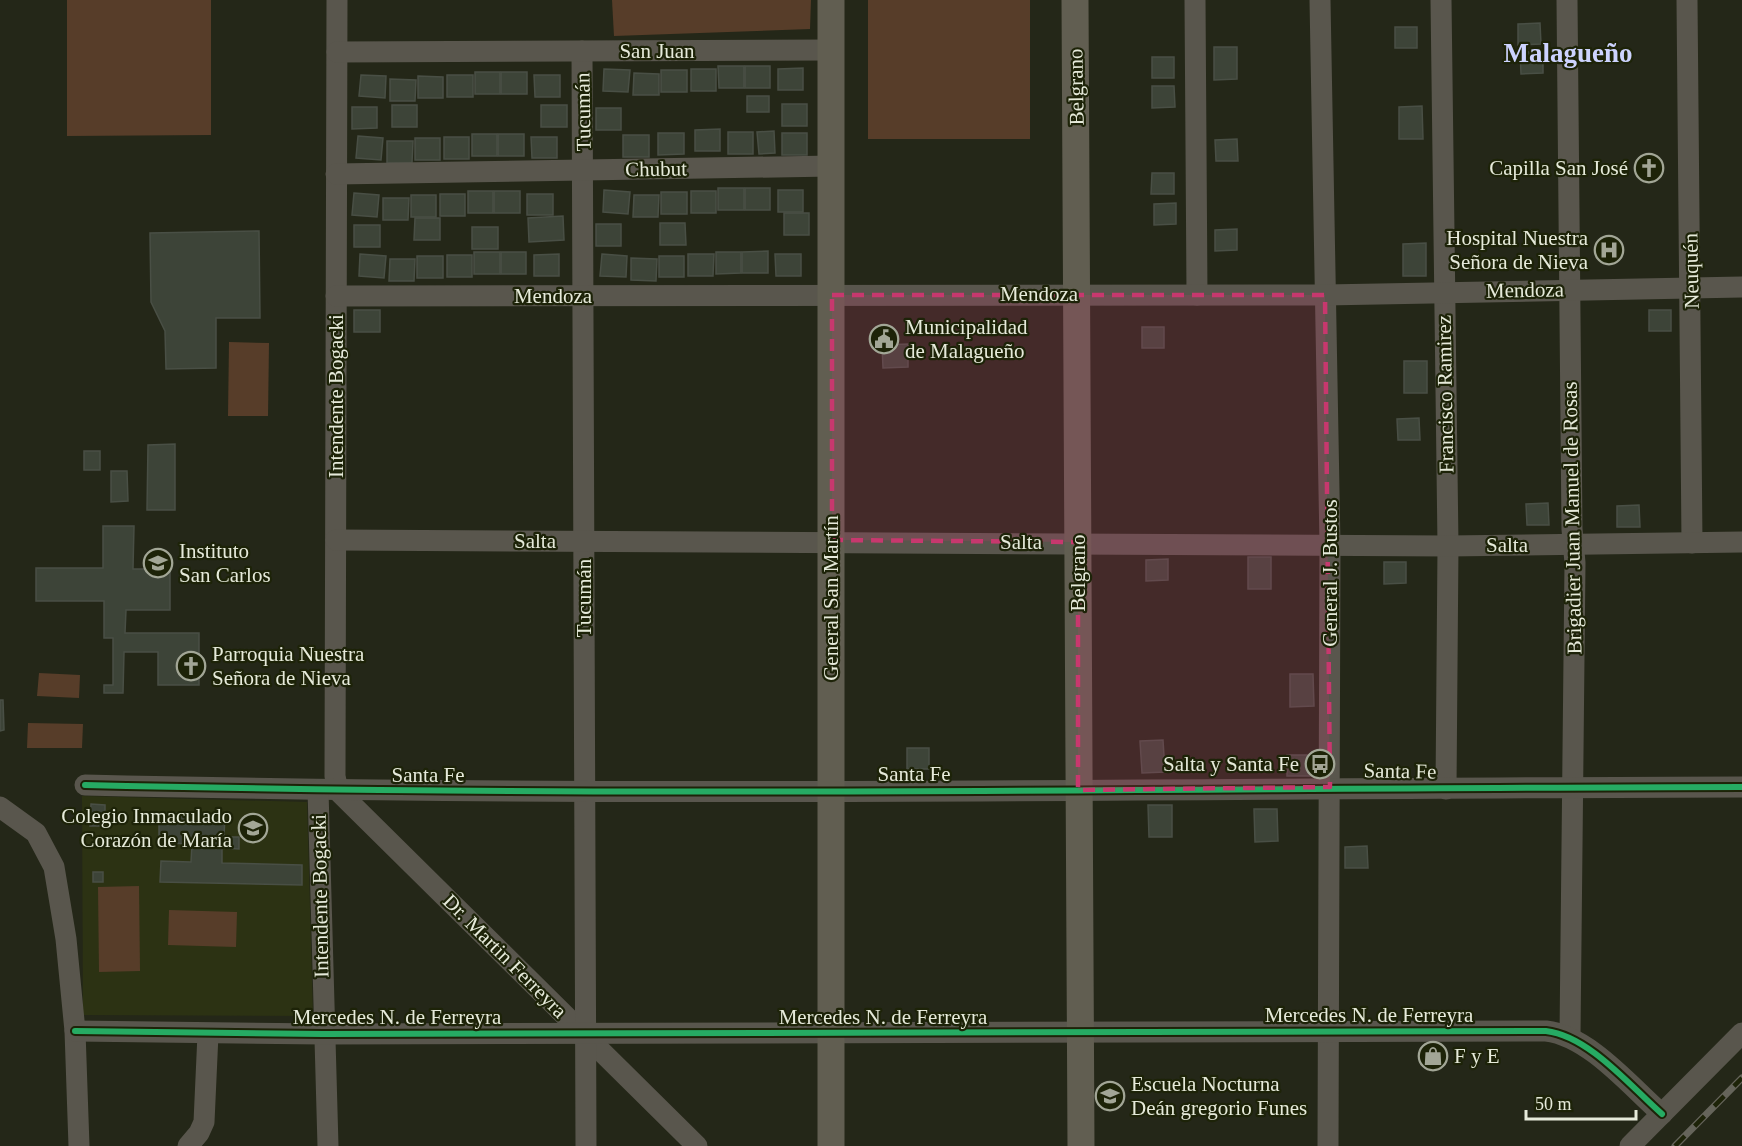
<svg xmlns="http://www.w3.org/2000/svg" width="1742" height="1146" font-family="Georgia,serif">
<style>
.built{fill:#2c3213}
.green{fill:#573d29}
.building{fill:#3d4438;stroke:#494f45;stroke-width:1.5}
.lines{fill:none;stroke-linecap:round;stroke-linejoin:round}
.minor{stroke:#59564d;stroke-width:21}
.major{stroke:#615e51;stroke-width:27}
.rail-casing{stroke:#65645a;stroke-width:7}
.rail{stroke:#1d2308;stroke-width:4.5;stroke-dasharray:14;stroke-linecap:butt}
.cycleway-casing{stroke:#1d2308;stroke-width:10}
.cycleway{stroke:#26ab63;stroke-width:6}
.marked{fill:#c7386e;fill-opacity:0.2;stroke:#c7386e;stroke-width:4.5;stroke-dasharray:12 8;stroke-linejoin:round}
.labels{text-anchor:middle;stroke-width:4.5;stroke-linejoin:round;paint-order:stroke}
.street-label{font-size:21px;fill:#e6eada;stroke:#1d2308}
.poi-label{font-size:21px;fill:#e6eada;stroke:#1d2308;text-anchor:start}
.district-label{font-size:27px;font-weight:bold;fill:#cdd3ff;stroke:#1d2308}
</style>
<rect width="100%" height="100%" fill="#242718"/>
<path class="built" d="M82 796 307 802 313 1016 83 1015Z"/>
<g class="green">
<path d="M67 0H211V135L67 136Z"/>
<path d="M612 0H811L810 29 614 36Z"/>
<rect x="868" y="0" width="162" height="139"/>
<path d="M229 342 269 343 268 416H228Z"/>
<path d="M39 673 80 675 79 698 37 696Z"/>
<path d="M28 723 83 724 82 748H27Z"/>
<path d="M139 886 140 971 99 972 98 887Z"/>
<path d="M169 910 237 912 236 947 168 945Z"/>
</g>
<g class="building">
<path d="M1540 23 1541 44 1518 45V24Z"/>
<rect x="1395" y="27" width="22" height="21"/>
<path d="M1214 47H1237V79L1214 80Z"/>
<path d="M1520 52H1543V73L1521 74Z"/>
<rect x="1152" y="57" width="22" height="21"/>
<path d="M718 66H744V88H719Z"/>
<rect x="745" y="66" width="25" height="22"/>
<path d="M803 68V90H778V69Z"/>
<path d="M604 69 630 70 628 92 603 91Z"/>
<rect x="691" y="69" width="25" height="22"/>
<rect x="661" y="70" width="26" height="22"/>
<rect x="475" y="72" width="25" height="22"/>
<rect x="501" y="72" width="26" height="22"/>
<path d="M634 73 659 74V95H633Z"/>
<path d="M361 75 386 76 385 98 359 96Z"/>
<rect x="447" y="75" width="26" height="22"/>
<path d="M534 75H560V97H535Z"/>
<path d="M418 76 443 77V98H418Z"/>
<path d="M390 79 416 80 415 101H390Z"/>
<path d="M1152 86H1174L1175 107 1152 108Z"/>
<rect x="747" y="96" width="22" height="16"/>
<rect x="782" y="104" width="25" height="22"/>
<rect x="392" y="105" width="25" height="22"/>
<rect x="541" y="105" width="26" height="22"/>
<path d="M1422 106 1423 139H1399V107Z"/>
<path d="M352 107H377V128L352 129Z"/>
<rect x="596" y="108" width="25" height="22"/>
<path d="M720 129V151H695V130Z"/>
<path d="M774 131 775 153 759 154 757 132Z"/>
<rect x="728" y="132" width="25" height="22"/>
<path d="M658 133H684V154L658 155Z"/>
<rect x="782" y="133" width="25" height="22"/>
<rect x="472" y="134" width="25" height="22"/>
<rect x="498" y="134" width="26" height="22"/>
<rect x="623" y="135" width="26" height="22"/>
<path d="M358 136 383 138 381 160 356 158Z"/>
<rect x="444" y="137" width="25" height="22"/>
<path d="M531 137H557V158H532Z"/>
<rect x="415" y="138" width="25" height="22"/>
<path d="M1237 139 1238 161H1216L1215 140Z"/>
<path d="M387 141H413L412 163H387Z"/>
<path d="M1152 173H1174V194H1151Z"/>
<rect x="718" y="188" width="26" height="22"/>
<rect x="745" y="188" width="25" height="22"/>
<path d="M604 190 630 192 628 214 603 212Z"/>
<rect x="778" y="190" width="25" height="22"/>
<rect x="468" y="191" width="25" height="22"/>
<rect x="494" y="191" width="26" height="22"/>
<rect x="691" y="191" width="25" height="22"/>
<rect x="661" y="192" width="26" height="22"/>
<path d="M354 193 379 195 377 217 352 215Z"/>
<rect x="440" y="194" width="25" height="22"/>
<rect x="527" y="194" width="26" height="21"/>
<rect x="411" y="195" width="25" height="22"/>
<path d="M634 195H659L658 217H633Z"/>
<path d="M383 198H409L408 220H383Z"/>
<path d="M1176 203V224L1154 225V204Z"/>
<rect x="784" y="213" width="25" height="22"/>
<path d="M563 216 564 240 529 242 528 218Z"/>
<path d="M415 218H440V240H414Z"/>
<path d="M660 223H685L686 245H660Z"/>
<rect x="596" y="224" width="25" height="22"/>
<rect x="354" y="225" width="26" height="22"/>
<rect x="472" y="227" width="26" height="22"/>
<path d="M1237 229V250L1215 251V230Z"/>
<path d="M259 231 260 318H216V368L166 369 165 331 151 302 150 233Z"/>
<path d="M1426 243V276H1403V244Z"/>
<path d="M768 251V273H742V252Z"/>
<rect x="474" y="252" width="26" height="22"/>
<rect x="501" y="252" width="25" height="22"/>
<path d="M716 252H741V273L716 274Z"/>
<path d="M360 254 386 256 384 278 359 276Z"/>
<path d="M559 254V276H534V255Z"/>
<path d="M602 254 627 256 626 277 600 276Z"/>
<path d="M688 254H714L713 276H688Z"/>
<path d="M775 254H801V276H776Z"/>
<rect x="447" y="255" width="25" height="22"/>
<rect x="417" y="256" width="26" height="22"/>
<rect x="659" y="256" width="25" height="21"/>
<path d="M631 258 657 259 656 281 631 280Z"/>
<path d="M390 259H415L414 281H389Z"/>
<rect x="354" y="310" width="26" height="22"/>
<rect x="1649" y="310" width="22" height="21"/>
<rect x="1142" y="327" width="22" height="21"/>
<path d="M908 344V367L883 368 882 345Z"/>
<rect x="1404" y="361" width="23" height="32"/>
<path d="M1419 418 1420 440H1398L1397 419Z"/>
<path d="M175 444V510H147L148 445Z"/>
<rect x="84" y="451" width="16" height="19"/>
<path d="M111 471H127L128 501 111 502Z"/>
<path d="M1548 503 1549 525H1527L1526 504Z"/>
<path d="M1639 505 1640 527H1617V506Z"/>
<path d="M103 526H134L133 569H170V610H126L125 633H199V685H158V652H124L123 693H104V685H113V638H104V601H36V568H103Z"/>
<rect x="1248" y="557" width="23" height="32"/>
<path d="M1168 559V580L1146 581V560Z"/>
<path d="M1384 562H1406V583L1384 584Z"/>
<path d="M1290 674H1313L1314 706 1290 707Z"/>
<path d="M0 700H3L4 730 0 731Z"/>
<path d="M1163 740 1165 772 1142 773 1140 741Z"/>
<rect x="907" y="748" width="22" height="21"/>
<path d="M1287 755H1309L1310 776H1287Z"/>
<path d="M91 804 105 805V826H90Z"/>
<path d="M1148 805H1172V837H1149Z"/>
<path d="M1254 809H1277L1278 841 1255 842Z"/>
<path d="M159 813 225 814 224 837H239V849L222 848V863L302 865V885L160 882 161 861 191 862 192 844 168 843V837L159 836Z"/>
<path d="M1367 846 1368 868H1345V847Z"/>
<rect x="93" y="872" width="10" height="10"/>
</g>
<g class="lines">
<g class="minor">
<path d="M337 0 335 776 338 791 697 1146"/>
<path d="M1195 0 1197 295"/>
<path d="M1320 0 1330 545 1328 1146"/>
<path d="M1441 0 1448 546 1446 789"/>
<path d="M1567 0 1572 529 1575 563 1570 1036"/>
<path d="M1687 0 1692 543"/>
<path d="M582 51 586 1146"/>
<path d="M337 52 833 50"/>
<path d="M336 174 832 166"/>
<path d="M336 296 1325 295 1742 287"/>
<path d="M336 540 1448 546 1742 542"/>
<path d="M85 785C637 798 1190 788 1742 787"/>
<path d="M318 790 328 1146"/>
<path d="M0 807 36 833 54 867 66 939 75 1031 79 1146"/>
<path d="M75 1031 323 1034 1546 1031C1589 1036 1630 1086 1662 1114"/>
<path d="M188 1146 199 1133 204 1122 208 1034"/>
<path d="M1630 1146 1742 1033"/>
</g>
<g class="major">
<path d="M1075 0 1081 1146"/>
<path d="M831 1146V0"/>
</g>
<g class="rail-casing">
<path id="rail" d="M1675 1146 1742 1078"/>
</g>
<use href="#rail" class="rail"/>
<g class="cycleway-casing">
<g id="cycleway">
<path d="M85 785C637 798 1190 788 1742 787"/>
<path d="M75 1031 323 1034 1546 1031C1589 1036 1630 1086 1662 1114"/>
</g>
</g>
<use href="#cycleway" class="cycleway"/>
</g>
<path class="marked" d="M832 295H1325L1330 787 1078 790V542L832 540Z"/>
<defs>
<g id="church-ring" transform="scale(1.5)"><circle r="9.5" fill="#1d2308" stroke="#a2a696" stroke-width="1.5"/><path d="M-1.2-6h2.4v3.5h3.3v2.4h-3.3V6h-2.4V-.1h-3.3v-2.4h3.3Z" fill="#a2a696"/></g>
<g id="hospital-ring" transform="scale(1.5)"><circle r="9.5" fill="#1d2308" stroke="#a2a696" stroke-width="1.5"/><path d="M-5-5h3v3.5h4V-5h3V5h-3V1.5h-4V5h-3Z" fill="#a2a696"/></g>
<g id="civic-ring" transform="scale(1.5)"><circle r="9.5" fill="#1d2308" stroke="#a2a696" stroke-width="1.5"/><path d="M-.6-6.5H3V-4.5H.6V-3L4-1V1h2V6H-6V1h2V-1L-.6-3ZM-1.2 2.5V6h2.4V2.5Z" fill="#a2a696"/></g>
<g id="school-ring" transform="scale(1.5)"><circle r="9.5" fill="#1d2308" stroke="#a2a696" stroke-width="1.5"/><path d="M0-5L7-2L0 1L-7-2ZM-4 1L0 2.5L4 1V4Q0 6-4 4Z" fill="#a2a696"/></g>
<g id="bus-ring" transform="scale(1.5)"><circle r="9.5" fill="#1d2308" stroke="#a2a696" stroke-width="1.5"/><path d="M-5-6H5V4H4V6H2V4H-2V6H-4V4H-5ZM-3.5-4V0h7V-4ZM-3.5 1.2v1.5H-2V1.2ZM2 1.2v1.5H3.5V1.2Z" fill="#a2a696"/></g>
<g id="shop-ring" transform="scale(1.5)"><circle r="9.5" fill="#1d2308" stroke="#a2a696" stroke-width="1.5"/><path d="M-5-2.5h2.3a2.7 3.5 0 0 1 5.4 0H5L5.5 6h-11ZM-1.5-2.5h3a1.5 2.3 0 0 0-3 0Z" fill="#a2a696"/></g>
</defs>
<g fill-rule="evenodd">
<use href="#church-ring" x="1649" y="168"/>
<use href="#hospital-ring" x="1609" y="250"/>
<use href="#civic-ring" x="884" y="339"/>
<use href="#school-ring" x="158" y="563"/>
<use href="#church-ring" x="191" y="666"/>
<use href="#bus-ring" x="1320" y="764"/>
<use href="#school-ring" x="253" y="828"/>
<use href="#shop-ring" x="1433" y="1056"/>
<use href="#school-ring" x="1110" y="1096"/>
</g>
<g class="labels">
<g class="street-label">
<text x="657" y="58">San Juan</text>
<text transform="translate(1076 87) rotate(-91)" y="7">Belgrano</text>
<text transform="translate(583 112) rotate(-91)" y="7">Tucumán</text>
<text transform="translate(656 169) rotate(-1)" y="7">Chubut</text>
<text transform="translate(1691 271) rotate(-91)" y="7">Neuquén</text>
<text transform="translate(1525 290) rotate(-1)" y="7">Mendoza</text>
<text x="1039" y="301">Mendoza</text>
<text x="553" y="303">Mendoza</text>
<text transform="translate(1445 394) rotate(-91)" y="7">Francisco Ramirez</text>
<text transform="translate(336 396) rotate(-90)" y="7">Intendente Bogacki</text>
<text transform="translate(1572 518) rotate(-91)" y="7">Brigadier Juan Manuel de Rosas</text>
<text x="535" y="548">Salta</text>
<text x="1021" y="549">Salta</text>
<text x="1507" y="552">Salta</text>
<text transform="translate(1078 573) rotate(-90)" y="7">Belgrano</text>
<text transform="translate(1330 573) rotate(-90)" y="7">General J. Bustos</text>
<text transform="translate(584 598) rotate(-90)" y="7">Tucumán</text>
<text transform="translate(831 598) rotate(-90)" y="7">General San Martín</text>
<text transform="translate(1400 771) rotate(1)" y="7">Santa Fe</text>
<text x="914" y="781">Santa Fe</text>
<text x="428" y="782">Santa Fe</text>
<text transform="translate(320 896) rotate(-91)" y="7">Intendente Bogacki</text>
<text transform="translate(505 956) rotate(45)" y="7">Dr. Martin Ferreyra</text>
<text x="1369" y="1022">Mercedes N. de Ferreyra</text>
<text x="397" y="1024">Mercedes N. de Ferreyra</text>
<text x="883" y="1024">Mercedes N. de Ferreyra</text>
</g>
<g class="poi-label">
<text x="1628" y="175" text-anchor="end">Capilla San José</text>
<text x="1588" y="245" text-anchor="end">Hospital Nuestra<tspan x="1588" dy="24">Señora de Nieva</tspan></text>
<text x="905" y="334">Municipalidad<tspan x="905" dy="24">de Malagueño</tspan></text>
<text x="179" y="558">Instituto<tspan x="179" dy="24">San Carlos</tspan></text>
<text x="212" y="661">Parroquia Nuestra<tspan x="212" dy="24">Señora de Nieva</tspan></text>
<text x="1299" y="771" text-anchor="end">Salta y Santa Fe</text>
<text x="232" y="823" text-anchor="end">Colegio Inmaculado<tspan x="232" dy="24">Corazón de María</tspan></text>
<text x="1454" y="1063">F y E</text>
<text x="1131" y="1091">Escuela Nocturna<tspan x="1131" dy="24">Deán gregorio Funes</tspan></text>
</g>
<g class="district-label">
<text x="1568" y="62">Malagueño</text>
</g>
</g>
<path d="M1526 1110v9h110v-9" fill="none" stroke="#e6eada" stroke-width="3"/>
<text x="1535" y="1110" font-size="18" fill="#e6eada" stroke="#1d2308" stroke-width="4.5" paint-order="stroke">50 m</text>
</svg>
